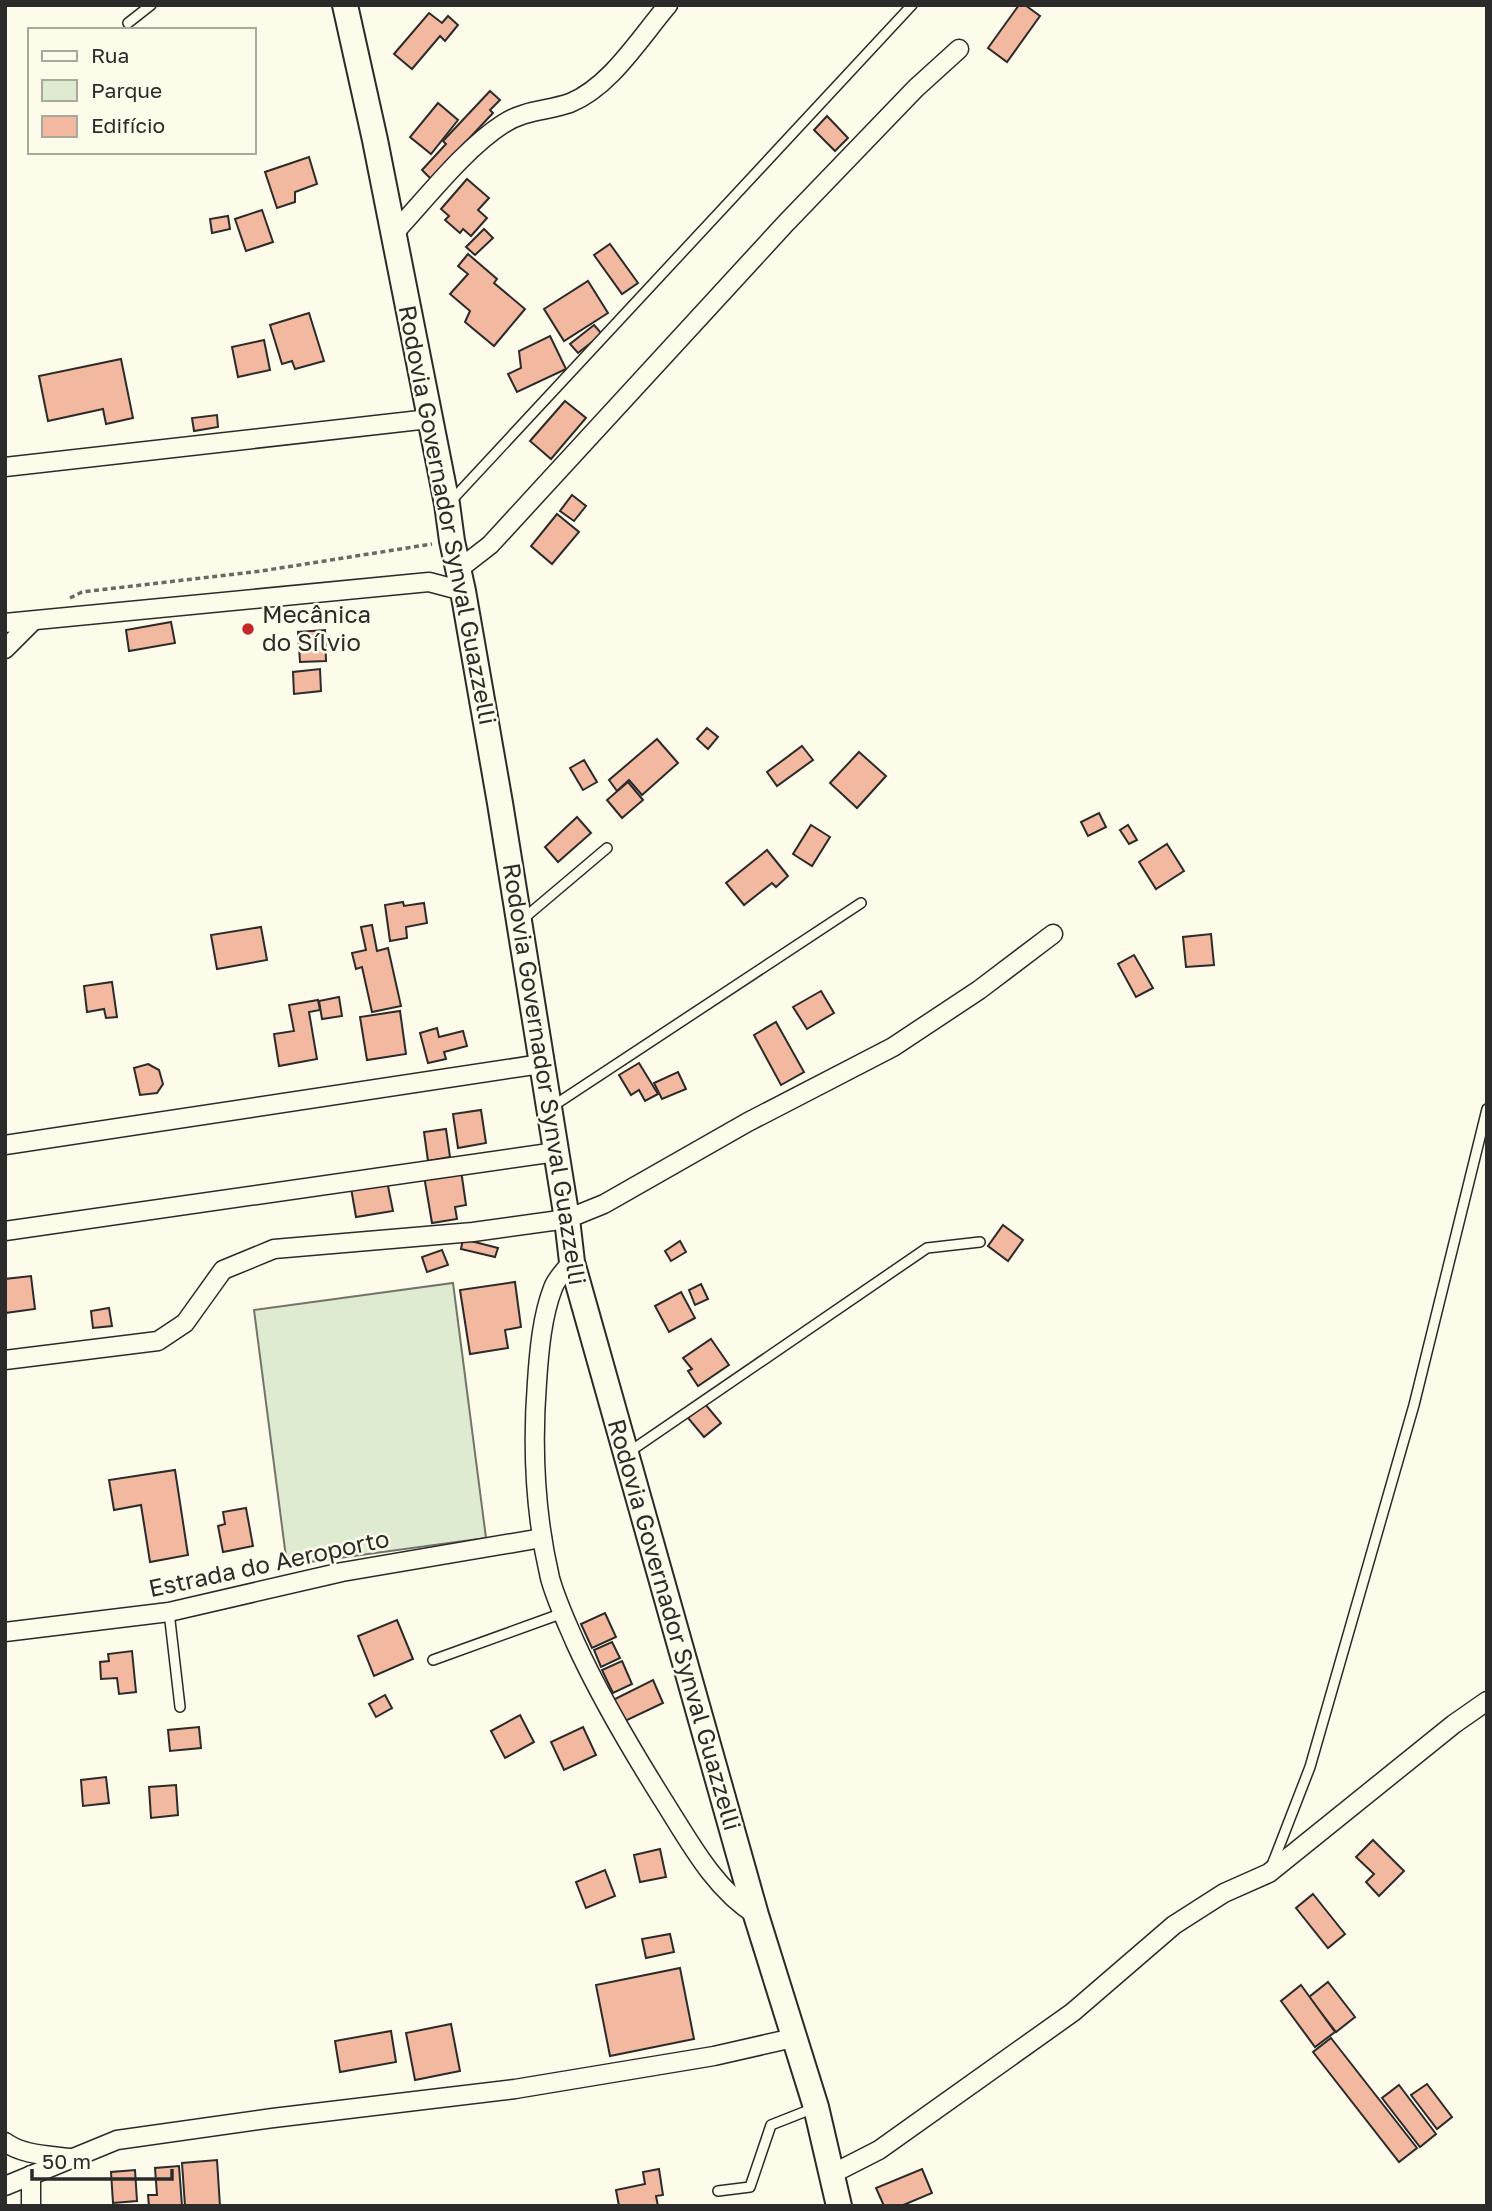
<svg xmlns="http://www.w3.org/2000/svg" width="1492" height="2211" font-family="'Golos Text',sans-serif">
<style>
.green{fill:#deebd1;stroke:#74746e;stroke-width:2}
.building{fill:#f2b8a0;stroke:#2b2b2b;stroke-width:2}
.lines{fill:none;stroke-linecap:round;stroke-linejoin:round}
.lane-casing{stroke:#2b2b2b;stroke-width:12}
.street-casing{stroke:#2b2b2b;stroke-width:21}
.secondary-casing{stroke:#2b2b2b;stroke-width:28}
.path{stroke:#6a6964;stroke-width:3.5;stroke-dasharray:5 3.5;stroke-linecap:butt}
.lane{stroke:#fdfbea;stroke-width:9}
.street{stroke:#fdfbea;stroke-width:18}
.secondary{stroke:#fdfbea;stroke-width:24}
.poi-dot{fill:#c62828;stroke:#fdfbea;stroke-width:2.5}
.labels{text-anchor:middle;stroke-width:5;stroke-linejoin:round;paint-order:stroke}
.street-label{font-size:24px;fill:#2b2b2b;stroke:#fdfbea}
.poi-label{font-size:24px;fill:#2b2b2b;stroke:#fdfbea;text-anchor:start}
</style>
<rect width="100%" height="100%" fill="#fdfbea"/>
<path class="green" d="M453 1283 486 1538 287 1565 254 1310Z"/>
<g class="building">
<path d="M1019 5H1025L1040 16 1007 62 988 48Z"/>
<path d="M429 13 442 23 448 16 458 25 445 41 440 36 412 69 394 54Z"/>
<path d="M490 91 500 100 490 110 493 113 431 179 422 170 446 144 443 141Z"/>
<path d="M438 103 458 120 431 154 410 137Z"/>
<path d="M827 116 848 138 835 151 814 130Z"/>
<path d="M309 157 317 184 295 192V202L277 208 265 172Z"/>
<path d="M467 179 489 198 478 210 487 218 471 236 463 229 460 233 445 220 449 216 441 209Z"/>
<path d="M262 210 273 242 246 251 235 219Z"/>
<path d="M228 216 230 229 212 233 210 219Z"/>
<path d="M484 229 493 238 475 255 466 247Z"/>
<path d="M610 244 638 283 622 294 594 255Z"/>
<path d="M468 254 497 279 494 283 525 309 494 346 465 322 470 311 450 294 468 274 458 266Z"/>
<path d="M588 281 608 313 564 341 544 309Z"/>
<path d="M309 313 324 361 295 369 292 361 282 364 270 325Z"/>
<path d="M594 325 602 334 578 353 570 344Z"/>
<path d="M550 336 566 369 517 392 508 374 521 368 519 351Z"/>
<path d="M264 340 270 370 238 377 232 347Z"/>
<path d="M121 359 133 418 106 424 103 409 48 421 39 376Z"/>
<path d="M565 401 586 418 551 459 530 441Z"/>
<path d="M217 415 218 427 194 431 192 418Z"/>
<path d="M572 495 586 506 574 521 560 511Z"/>
<path d="M557 514 579 532 552 564 531 546Z"/>
<path d="M171 622 175 643 129 651 126 630Z"/>
<path d="M325 630 326 661 300 662 298 632Z"/>
<path d="M320 669 321 691 294 694 293 672Z"/>
<path d="M707 728 718 737 708 749 697 739Z"/>
<path d="M657 739 678 763 642 795 629 780 617 791 609 780Z"/>
<path d="M802 746 813 760 777 786 767 772Z"/>
<path d="M859 752 886 776 857 808 830 783Z"/>
<path d="M584 760 597 782 583 790 570 768Z"/>
<path d="M628 782 643 800 622 818 607 800Z"/>
<path d="M1099 813 1106 827 1088 836 1081 822Z"/>
<path d="M577 817 591 833 558 862 545 847Z"/>
<path d="M811 825 830 837 812 866 793 854Z"/>
<path d="M1128 825 1137 840 1129 844 1120 830Z"/>
<path d="M1167 844 1184 871 1156 889 1139 862Z"/>
<path d="M767 850 788 876 776 887 772 883 744 905 726 883Z"/>
<path d="M403 902 404 906 424 903 427 923 406 927 407 938 390 941 385 905Z"/>
<path d="M372 925 377 951 388 948 401 1006 372 1012 362 967 356 969 352 953 366 950 361 927Z"/>
<path d="M261 927 267 960 217 969 211 935Z"/>
<path d="M1211 934 1214 965 1186 967 1183 937Z"/>
<path d="M1134 955 1153 988 1136 997 1118 964Z"/>
<path d="M112 982 117 1017 106 1018 104 1009 87 1012 84 986Z"/>
<path d="M821 991 834 1013 807 1029 793 1007Z"/>
<path d="M339 997 342 1016 322 1019 319 1001Z"/>
<path d="M318 1000 320 1010 309 1012 317 1059 279 1066 274 1034 294 1031 289 1005Z"/>
<path d="M400 1011 406 1054 367 1060 360 1017Z"/>
<path d="M776 1022 804 1072 781 1085 754 1035Z"/>
<path d="M437 1028 439 1037 463 1031 467 1046 444 1052 446 1059 428 1063 420 1033Z"/>
<path d="M639 1063 658 1094 645 1101 639 1090 631 1095 619 1075Z"/>
<path d="M148 1064 159 1070 163 1084 157 1093 140 1095 134 1068Z"/>
<path d="M678 1072 686 1089 662 1099 654 1083Z"/>
<path d="M481 1110 486 1143 458 1148 453 1114Z"/>
<path d="M446 1129 450 1157 428 1161 424 1132Z"/>
<path d="M461 1170 466 1205 455 1207 457 1219 432 1223 424 1176Z"/>
<path d="M387 1181 393 1211 356 1217 351 1188Z"/>
<path d="M1003 1225 1023 1240 1008 1261 988 1246Z"/>
<path d="M463 1239 498 1248 495 1257 461 1249Z"/>
<path d="M680 1241 686 1252 671 1261 665 1251Z"/>
<path d="M442 1250 448 1265 427 1272 422 1257Z"/>
<path d="M31 1276 35 1309 5 1313V1279Z"/>
<path d="M515 1282 521 1327 505 1330 508 1348 470 1354 460 1290Z"/>
<path d="M701 1284 708 1299 695 1305 689 1290Z"/>
<path d="M681 1292 695 1318 669 1332 655 1306Z"/>
<path d="M109 1308 112 1326 93 1328 91 1311Z"/>
<path d="M711 1339 729 1365 698 1386 688 1371 692 1369 683 1358Z"/>
<path d="M705 1404 721 1423 704 1437 688 1418Z"/>
<path d="M175 1470 188 1555 150 1562 141 1505 114 1510 109 1480Z"/>
<path d="M246 1508 253 1546 223 1552 218 1526 225 1524 223 1512Z"/>
<path d="M605 1613 616 1637 592 1648 581 1624Z"/>
<path d="M397 1620 413 1659 374 1676 358 1636Z"/>
<path d="M612 1642 620 1658 601 1667 594 1650Z"/>
<path d="M132 1651 136 1692 119 1694 117 1678 101 1679 100 1662 109 1661 108 1654Z"/>
<path d="M622 1661 632 1684 613 1693 602 1670Z"/>
<path d="M653 1680 663 1703 623 1722 613 1700Z"/>
<path d="M385 1695 392 1708 376 1717 369 1704Z"/>
<path d="M520 1715 534 1742 505 1758 491 1731Z"/>
<path d="M199 1727 201 1748 170 1751 168 1730Z"/>
<path d="M583 1727 596 1755 564 1770 551 1742Z"/>
<path d="M106 1777 109 1803 83 1806 81 1780Z"/>
<path d="M176 1785 178 1815 151 1818 149 1787Z"/>
<path d="M1373 1840 1404 1871 1379 1896 1366 1882 1374 1874 1356 1857Z"/>
<path d="M660 1849 666 1877 640 1882 634 1855Z"/>
<path d="M605 1870 615 1896 586 1908 576 1882Z"/>
<path d="M1313 1894 1345 1934 1328 1948 1296 1908Z"/>
<path d="M670 1934 674 1952 646 1958 642 1939Z"/>
<path d="M680 1968 694 2039 610 2056 596 1985Z"/>
<path d="M1328 1982 1355 2017 1336 2032 1309 1997Z"/>
<path d="M1301 1985 1335 2032 1315 2047 1281 2001Z"/>
<path d="M451 2024 460 2071 415 2080 406 2033Z"/>
<path d="M391 2031 396 2062 340 2072 335 2041Z"/>
<path d="M1331 2038 1417 2148 1399 2162 1313 2052Z"/>
<path d="M1427 2084 1452 2117 1437 2129 1411 2095Z"/>
<path d="M1399 2085 1436 2134 1420 2147 1382 2098Z"/>
<path d="M217 2160 220 2206H185L182 2163Z"/>
<path d="M179 2166 182 2206H149L148 2195H157L155 2168Z"/>
<path d="M659 2169 663 2195 656 2196 658 2206H619L616 2190 645 2184 643 2172Z"/>
<path d="M922 2169 932 2193 901 2206H884L876 2188Z"/>
<path d="M135 2170 137 2201 113 2203 111 2172Z"/>
</g>
<g class="lines">
<g class="lane-casing">
<g id="lane">
<path d="M128 23 151 5"/>
<path d="M451 501 912 5"/>
<path d="M523 919 607 848"/>
<path d="M550 1108 861 903"/>
<path d="M629 1452 927 1248 980 1242"/>
<path d="M169 1612 180 1707"/>
<path d="M433 1660 563 1613"/>
<path d="M1272 1865 1310 1767 1414 1405 1487 1109"/>
<path d="M718 2191 750 2187 771 2125 814 2108"/>
</g>
</g>
<g class="street-casing">
<g id="street">
<path d="M393 234C425 200 464 149 503 124 524 110 547 111 570 103 610 87 640 38 668 5"/>
<path d="M5 467 429 419"/>
<path d="M459 569 490 545 786 223 916 88 959 49"/>
<path d="M5 623 429 582 463 591"/>
<path d="M5 649 33 621"/>
<path d="M5 1145 541 1064"/>
<path d="M5 1231 556 1152"/>
<path d="M572 1262C565 1270 556 1279 553 1288 542 1316 539 1352 537 1382 532 1447 535 1514 550 1578 556 1600 566 1621 575 1642 600 1697 631 1749 663 1800 689 1841 714 1889 756 1915"/>
<path d="M5 1360 158 1341 185 1323 223 1270 274 1249 473 1232 567 1219 604 1204 748 1122 893 1047 979 990 1053 934"/>
<path d="M5 1632 169 1612 342 1572 542 1538"/>
<path d="M5 2142C22 2155 48 2155 69 2158"/>
<path d="M832 2174 879 2150 1073 2012 1174 1925 1224 1893 1269 1873 1454 1724 1487 1701"/>
<path d="M31 2175V2206"/>
<path d="M5 2186 117 2140 273 2118 515 2089 714 2056 793 2038"/>
</g>
</g>
<g class="secondary-casing">
<path id="secondary" d="M345 5 375 140 447 504 452 541 463 591 500 803 567 1219 572 1262 756 1915 816 2107 839 2206"/>
</g>
<path class="path" d="M70 598 82 592 261 571 432 544"/>
<use href="#lane" class="lane"/>
<use href="#street" class="street"/>
<use href="#secondary" class="secondary"/>
</g>
<circle class="poi-dot" cx="248" cy="629" r="7"/>
<g class="labels">
<g class="street-label">
<text transform="translate(447 515) rotate(79)" y="8">Rodovia Governador Synval Guazzelli</text>
<text transform="translate(544 1074) rotate(81)" y="8">Rodovia Governador Synval Guazzelli</text>
<text transform="translate(269 1564) rotate(-12)" y="8">Estrada do Aeroporto</text>
<text transform="translate(674 1625) rotate(74)" y="8">Rodovia Governador Synval Guazzelli</text>
</g>
<g class="poi-label">
<text x="262" y="623">Mecânica<tspan x="262" dy="28">do Sílvio</tspan></text>
</g>
</g>
<rect width="1492" height="2211" fill="none" stroke="#2b2b2b" stroke-width="14"/>
<rect x="28" y="28" width="228" height="126" fill="#fdfbea" stroke="#a9a89e" stroke-width="2"/>
<rect x="42" y="51" width="35" height="10" fill="#fdfbea" stroke="#a9a89e" stroke-width="2"/>
<text x="91" y="63" font-size="21" fill="#2b2b2b">Rua</text>
<rect x="42" y="80" width="35" height="21" fill="#deebd1" stroke="#a9a89e" stroke-width="2"/>
<text x="91" y="98" font-size="21" fill="#2b2b2b">Parque</text>
<rect x="42" y="116" width="35" height="21" fill="#f2b8a0" stroke="#a9a89e" stroke-width="2"/>
<text x="91" y="133" font-size="21" fill="#2b2b2b">Edifício</text>
<path d="M32 2169v10h140v-10" fill="none" stroke="#2b2b2b" stroke-width="3.5"/>
<text x="42" y="2169" font-size="21" fill="#2b2b2b" stroke="#fdfbea" stroke-width="5" paint-order="stroke">50 m</text>
</svg>
